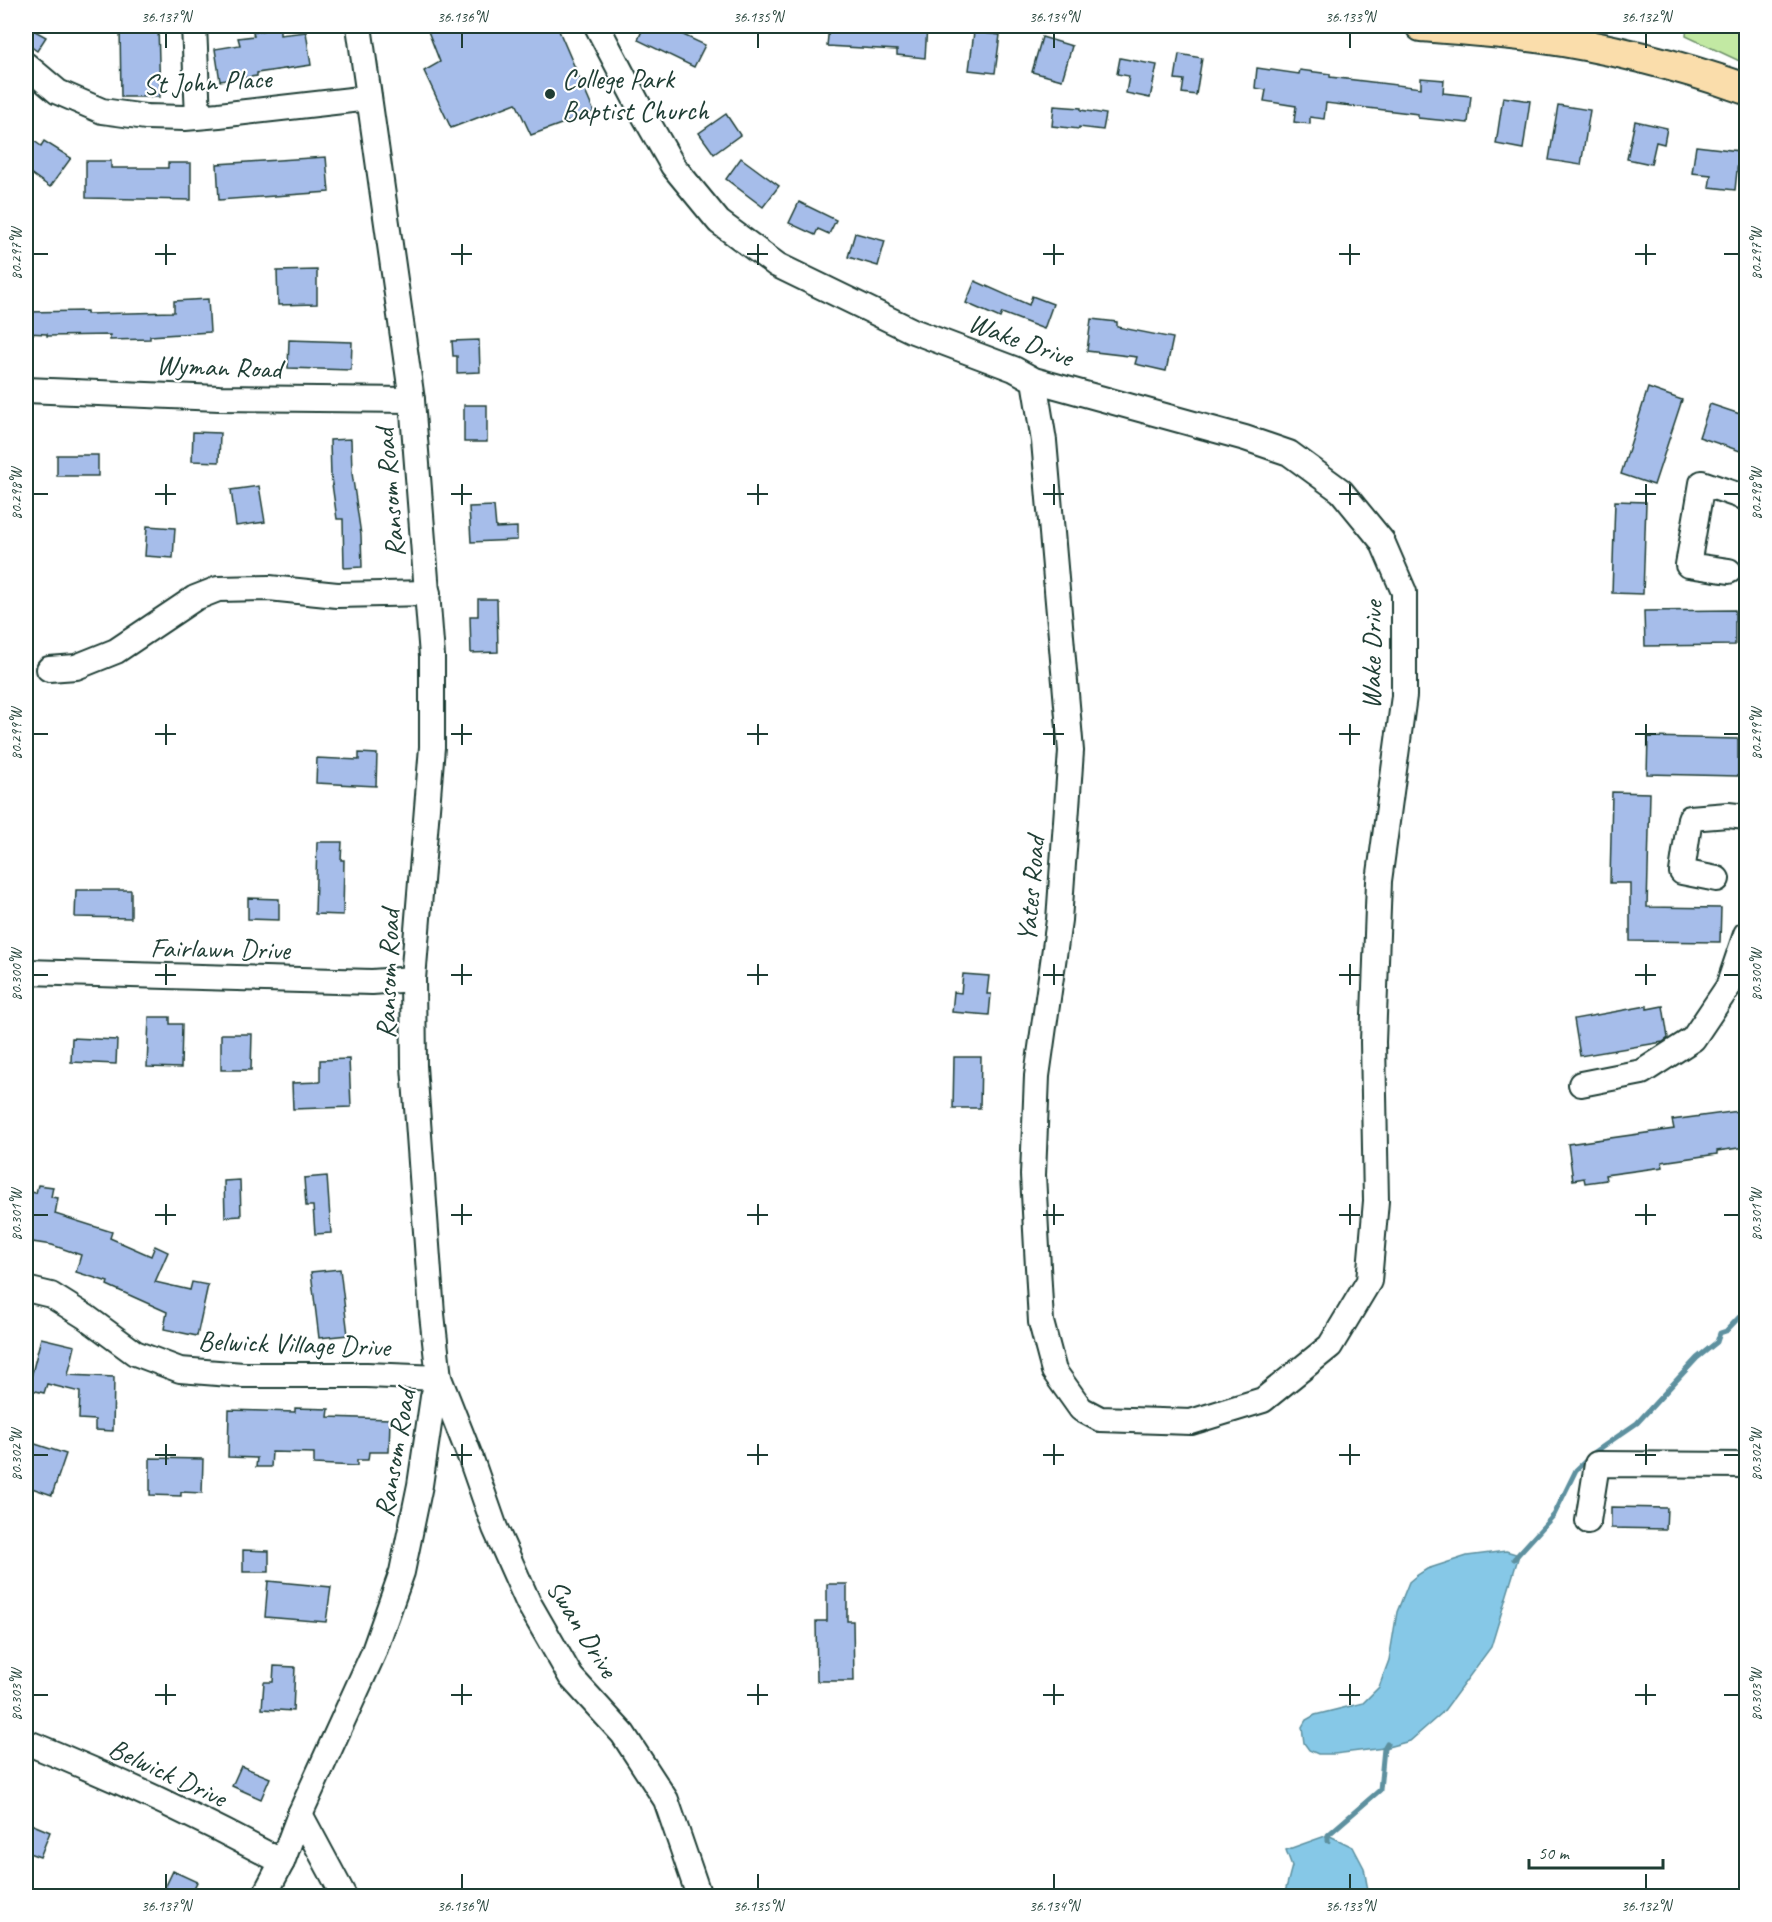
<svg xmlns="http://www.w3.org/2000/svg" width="1772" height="1922" font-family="Caveat,sans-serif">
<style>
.green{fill:#c2e9a3;stroke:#70936c;stroke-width:1.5}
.water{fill:#86c8e7;stroke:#5d909f;stroke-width:1.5}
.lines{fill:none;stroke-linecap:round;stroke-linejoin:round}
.stream{stroke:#5d909f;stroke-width:5}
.building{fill:#a6bdea;stroke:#1f3d34;stroke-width:1.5}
.minor-casing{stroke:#1f3d34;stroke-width:28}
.major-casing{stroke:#1f3d34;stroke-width:34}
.minor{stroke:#fff;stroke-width:24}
.major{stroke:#faddab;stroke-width:30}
.ticks{fill:none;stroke:#1f3d34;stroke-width:2}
.poi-dot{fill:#1f3d34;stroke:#fff;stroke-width:2}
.labels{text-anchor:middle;stroke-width:4.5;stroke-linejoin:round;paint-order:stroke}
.poi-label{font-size:28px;fill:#1f3d34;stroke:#fff;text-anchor:start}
.street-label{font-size:28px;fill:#1f3d34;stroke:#fff}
.neatline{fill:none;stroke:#1f3d34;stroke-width:2}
.ticks-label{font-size:15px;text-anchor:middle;fill:#1f3d34}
</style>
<rect width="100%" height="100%" fill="#fff"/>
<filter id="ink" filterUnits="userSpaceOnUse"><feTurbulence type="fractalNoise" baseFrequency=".0167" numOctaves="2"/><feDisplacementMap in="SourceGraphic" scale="12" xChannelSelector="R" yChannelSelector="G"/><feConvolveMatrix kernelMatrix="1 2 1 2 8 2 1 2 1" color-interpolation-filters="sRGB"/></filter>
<g filter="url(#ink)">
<path class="green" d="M1687 26H1746V64L1686 36Z"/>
<g class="water">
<path d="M1506 1551 1519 1555 1491 1647 1443 1712 1410 1741 1384 1748 1334 1754H1318L1309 1750 1304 1743 1302 1727 1306 1720 1315 1715 1363 1703 1379 1687 1389 1660 1397 1612 1409 1582 1416 1576 1427 1569 1467 1556Z"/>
<path d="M1328 1835 1353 1847 1364 1868 1369 1896H1284L1292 1866 1286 1850Z"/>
</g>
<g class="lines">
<g class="stream">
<path d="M1514 1559 1554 1515 1576 1470 1595 1452 1637 1423 1697 1358 1717 1342 1720 1333 1726 1331 1746 1310"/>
<path d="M1328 1841V1835L1380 1790 1384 1748 1387 1743"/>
</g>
</g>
<g class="building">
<path d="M26 26 46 37 37 51 26 43Z"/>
<path d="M120 26H158L160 97H121Z"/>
<path d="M426 26H557L594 112 531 135 516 103 451 128 424 71 440 62Z"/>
<path d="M644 26H664L705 45 694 67 638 40Z"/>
<path d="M829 26H853V28L899 31V26H927L925 58 897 55V50L827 46Z"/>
<path d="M280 28V35L306 32 311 65 257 73V76L220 81 215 49 240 45 238 38 254 36 253 32Z"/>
<path d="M974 32 1000 35 995 73 969 70Z"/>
<path d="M1042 37 1072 46 1062 80 1032 72Z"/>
<path d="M1179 54 1202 58 1196 95 1182 93 1184 80 1175 79Z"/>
<path d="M1120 58 1157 65 1150 98 1126 93 1129 76 1117 74Z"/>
<path d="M1257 68 1299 74 1300 70 1330 74V77L1421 88V78L1444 80 1443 93 1471 96 1468 123 1418 118V114L1326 103 1324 119 1310 117V124L1294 122 1296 106 1264 101 1266 90 1255 88Z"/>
<path d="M1503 97 1530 101 1523 149 1496 144Z"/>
<path d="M1558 105 1590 110 1581 165 1549 160Z"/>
<path d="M1054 106 1081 108V110L1106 114 1103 130 1079 127V129L1052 126Z"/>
<path d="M726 114 740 135 714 154 699 133Z"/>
<path d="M1635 121 1667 128 1664 144 1656 142 1651 164 1627 159Z"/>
<path d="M26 135 41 146 44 141 71 158 50 187 26 170Z"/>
<path d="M1696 146 1739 151 1735 190 1709 187 1711 175 1692 173Z"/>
<path d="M326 157 329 192 219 200 217 164Z"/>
<path d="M741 158 779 186 763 207 726 179Z"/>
<path d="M86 161H111V168H168V163H191V200L86 198Z"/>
<path d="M799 202 836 220 829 234 818 229 815 235 789 223Z"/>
<path d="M855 233 885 241 878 266 848 257Z"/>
<path d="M317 270V304L278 305 277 271Z"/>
<path d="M975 281 1029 305 1032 296 1053 304 1044 329 1002 313 1000 318 966 303Z"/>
<path d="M208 299 210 332 150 336V339L110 340V335L47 336V334L26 333V312L87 311V314L174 312V301Z"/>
<path d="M1091 319 1117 322V327L1173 338 1166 371 1135 364 1137 357 1087 351Z"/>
<path d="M289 340 352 342 351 370 288 368Z"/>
<path d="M479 340 480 372 457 373V356H453L452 341Z"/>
<path d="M1648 388 1682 400 1654 485 1621 474Z"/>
<path d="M1710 404 1746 416V453L1699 437Z"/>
<rect x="464" y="405" width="23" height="37"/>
<path d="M193 432 220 433 219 462 192 461Z"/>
<path d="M351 439 352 473 361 535 362 567 344 568 343 519H337L331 477 330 440Z"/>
<rect x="57" y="455" width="41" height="21"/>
<path d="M259 486 265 522 236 526 231 490Z"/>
<path d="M1615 501 1646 502 1643 594 1612 593Z"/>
<path d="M494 506 496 528 517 527V540L471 542 469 507Z"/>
<path d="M147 526 175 528 173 558 145 556Z"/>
<path d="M478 599H497L498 652 471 653 470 616H478Z"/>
<path d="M1735 610V645L1645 646 1644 611Z"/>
<path d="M1648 737 1738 739V776L1647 774Z"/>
<path d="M359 753 377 754 376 786 316 783 317 758 359 760Z"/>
<path d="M1612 792 1650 793 1647 907 1721 908 1720 942 1630 941V883H1610Z"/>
<path d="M317 842H342L341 860H344L343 915 315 914Z"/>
<path d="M76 890H131V918L75 917Z"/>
<path d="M248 898 279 899V920L248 919Z"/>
<path d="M963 974 989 976 987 994H991L989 1015 952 1012 954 992 961 993Z"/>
<path d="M1647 1006V1009L1663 1006 1668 1038 1663 1042 1580 1056 1574 1019Z"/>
<path d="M149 1017H170V1024H182L181 1068 147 1067Z"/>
<path d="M221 1034H252L251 1070H221Z"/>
<path d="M72 1038 117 1040 116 1064 71 1062Z"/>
<path d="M954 1057H981L980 1108H953Z"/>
<path d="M349 1059 351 1107 293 1109 292 1083 320 1082V1060Z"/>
<path d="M1746 1110V1147L1717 1151V1154L1662 1162 1663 1167 1605 1175 1606 1180 1585 1183 1584 1178 1573 1180 1568 1144 1674 1129 1672 1120Z"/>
<path d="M327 1176 331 1233 315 1234 313 1206H306L304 1178Z"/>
<path d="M240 1180 241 1216 225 1217 224 1181Z"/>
<path d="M38 1185 53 1187 51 1197 58 1198 55 1214 112 1232 110 1238 151 1256 155 1246 168 1252 155 1282 190 1290 192 1282 208 1285 197 1336 164 1329 167 1312 107 1285 108 1282 76 1272 81 1255 52 1245 26 1241V1191L36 1193Z"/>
<path d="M340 1269 348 1335 319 1338 311 1272Z"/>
<path d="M41 1338 75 1346 68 1375 114 1377 113 1431 95 1430V1420L79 1419 80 1392 47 1384 44 1393 28 1389Z"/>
<path d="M295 1408 329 1409 328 1417 390 1419 389 1452H369L368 1460H357V1466L314 1464V1453L272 1452 271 1467H256L257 1458 228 1457 229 1410 295 1412Z"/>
<path d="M26 1441 66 1454 52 1495 26 1486Z"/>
<path d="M150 1458 203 1459 202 1493 181 1492V1496L150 1495Z"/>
<path d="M1611 1507 1667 1508 1666 1529 1611 1528Z"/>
<path d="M243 1550 269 1551V1572H243Z"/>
<path d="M268 1581 331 1587 326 1622 265 1617Z"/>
<path d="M827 1584H847V1621H853L854 1681H817L816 1621H827Z"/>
<path d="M274 1666 295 1667 293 1711 262 1709 264 1682H273Z"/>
<path d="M241 1766 270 1778 261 1799 232 1786Z"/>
<path d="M26 1822 50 1832 40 1857 26 1852Z"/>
<path d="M173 1871 197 1882 190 1896H161Z"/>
</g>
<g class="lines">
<g class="minor-casing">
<g id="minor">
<path d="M194 26 198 116"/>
<path d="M597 26 641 110 673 166 719 222 777 265 913 331 1014 369 1034 380 1245 438 1289 453 1341 491 1382 541 1404 592V696L1379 881 1373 1042 1376 1201 1369 1281 1330 1346 1263 1400 1191 1422 1100 1419 1081 1409 1054 1371 1041 1322 1033 1175 1037 1076 1059 920 1071 751 1044 441 1034 380"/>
<path d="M26 65 58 92 102 111 146 117 185 118 219 115 369 98"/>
<path d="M26 390 219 398 412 400"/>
<path d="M1729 571 1688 565 1702 483 1746 498"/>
<path d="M49 669 76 667 116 651 195 598 218 589 269 588 337 595 428 593"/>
<path d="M1717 879 1682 872 1690 818 1728 815 1746 817"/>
<path d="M26 972 372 982 413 979"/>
<path d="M1581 1084 1642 1072 1693 1039 1728 987 1746 934"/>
<path d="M26 1289 51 1295 86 1317 135 1353 180 1370 243 1375H367L439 1378 471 1459 495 1528 528 1602 571 1677 623 1734 666 1800 699 1896"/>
<path d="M1588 1521 1597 1464 1746 1465"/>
<path d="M26 1742C113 1777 199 1817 282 1862"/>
<path d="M300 1814 344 1896"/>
<path d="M264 1896 282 1862 300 1814 373 1654 402 1572 420 1485 433 1397 439 1378 432 1314 414 1066 413 979 432 747V656L412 400 359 26"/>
</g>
</g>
<g class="major-casing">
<path id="major" d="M1421 26C1459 29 1498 32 1536 37 1608 47 1678 65 1746 89"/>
</g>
<use href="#minor" class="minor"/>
<use href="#major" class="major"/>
</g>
</g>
<path class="ticks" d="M166 33V48M462 33V48M758 33V48M1054 33V48M1350 33V48M1646 33V48M166 244V265M462 244V265M758 244V265M1054 244V265M1350 244V265M1646 244V265M33 254H48M155 254H176M451 254H472M747 254H768M1043 254H1064M1339 254H1360M1635 254H1656M1724 254H1739M166 484V505M462 484V505M758 484V505M1054 484V505M1350 484V505M1646 484V505M33 494H48M155 494H176M451 494H472M747 494H768M1043 494H1064M1339 494H1360M1635 494H1656M1724 494H1739M166 724V745M462 724V745M758 724V745M1054 724V745M1350 724V745M1646 724V745M33 734H48M155 734H176M451 734H472M747 734H768M1043 734H1064M1339 734H1360M1635 734H1656M1724 734H1739M166 964V985M462 964V985M758 964V985M1054 964V985M1350 964V985M1646 964V985M33 975H48M155 975H176M451 975H472M747 975H768M1043 975H1064M1339 975H1360M1635 975H1656M1724 975H1739M166 1204V1225M462 1204V1225M758 1204V1225M1054 1204V1225M1350 1204V1225M1646 1204V1225M33 1215H48M155 1215H176M451 1215H472M747 1215H768M1043 1215H1064M1339 1215H1360M1635 1215H1656M1724 1215H1739M166 1444V1465M462 1444V1465M758 1444V1465M1054 1444V1465M1350 1444V1465M1646 1444V1465M33 1455H48M155 1455H176M451 1455H472M747 1455H768M1043 1455H1064M1339 1455H1360M1635 1455H1656M1724 1455H1739M166 1684V1705M462 1684V1705M758 1684V1705M1054 1684V1705M1350 1684V1705M1646 1684V1705M33 1695H48M155 1695H176M451 1695H472M747 1695H768M1043 1695H1064M1339 1695H1360M1635 1695H1656M1724 1695H1739M166 1874V1889M462 1874V1889M758 1874V1889M1054 1874V1889M1350 1874V1889M1646 1874V1889"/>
<circle class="poi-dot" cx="550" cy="94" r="6"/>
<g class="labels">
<g class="poi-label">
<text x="562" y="88">College Park<tspan x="562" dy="32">Baptist Church</tspan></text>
</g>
<g class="street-label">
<text transform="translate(207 81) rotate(-3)" y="10">St John Place</text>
<text transform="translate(1021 339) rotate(20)" y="10">Wake Drive</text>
<text transform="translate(219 366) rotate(2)" y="10">Wyman Road</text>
<text transform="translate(389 493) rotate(-95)" y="10">Ransom Road</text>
<text transform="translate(1371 655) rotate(-89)" y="10">Wake Drive</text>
<text transform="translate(1030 889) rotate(-85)" y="10">Yates Road</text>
<text transform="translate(220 948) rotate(1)" y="10">Fairlawn Drive</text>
<text transform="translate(387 974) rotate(-88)" y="10">Ransom Road</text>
<text transform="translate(294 1343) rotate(2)" y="10">Belwick Village Drive</text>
<text transform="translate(394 1453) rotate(-80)" y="10">Ransom Road</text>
<text transform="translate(583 1628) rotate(58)" y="10">Swan Drive</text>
<text transform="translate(168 1772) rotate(25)" y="10">Belwick Drive</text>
</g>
</g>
<rect width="1772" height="1922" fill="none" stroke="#fff" stroke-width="66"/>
<path d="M1529 1859v9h134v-9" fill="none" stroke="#1f3d34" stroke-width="3"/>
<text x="1538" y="1859" font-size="18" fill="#1f3d34" stroke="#ffffff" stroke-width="4.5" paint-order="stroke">50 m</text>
<rect x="33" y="33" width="1706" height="1856" class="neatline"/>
<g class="ticks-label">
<text x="166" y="22">36.137°N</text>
<text x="462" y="22">36.136°N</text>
<text x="758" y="22">36.135°N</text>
<text x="1054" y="22">36.134°N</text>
<text x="1350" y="22">36.133°N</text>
<text x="1646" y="22">36.132°N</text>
<text transform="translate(1756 254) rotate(-90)" y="5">80.297°W</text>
<text transform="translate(16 254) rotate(-90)" y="5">80.297°W</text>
<text transform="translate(1756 494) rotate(-90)" y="5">80.298°W</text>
<text transform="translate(16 494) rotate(-90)" y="5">80.298°W</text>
<text transform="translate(1756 734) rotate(-90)" y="5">80.299°W</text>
<text transform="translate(16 734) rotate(-90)" y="5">80.299°W</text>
<text transform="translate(1756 975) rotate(-90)" y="5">80.300°W</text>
<text transform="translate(16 975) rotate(-90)" y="5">80.300°W</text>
<text transform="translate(1756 1215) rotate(-90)" y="5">80.301°W</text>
<text transform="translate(16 1215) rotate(-90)" y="5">80.301°W</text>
<text transform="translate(1756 1455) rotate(-90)" y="5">80.302°W</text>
<text transform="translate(16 1455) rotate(-90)" y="5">80.302°W</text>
<text transform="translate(1756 1695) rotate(-90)" y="5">80.303°W</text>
<text transform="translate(16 1695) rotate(-90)" y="5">80.303°W</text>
<text x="166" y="1911">36.137°N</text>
<text x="462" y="1911">36.136°N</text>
<text x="758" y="1911">36.135°N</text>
<text x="1054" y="1911">36.134°N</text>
<text x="1350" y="1911">36.133°N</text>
<text x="1646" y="1911">36.132°N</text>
</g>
</svg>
